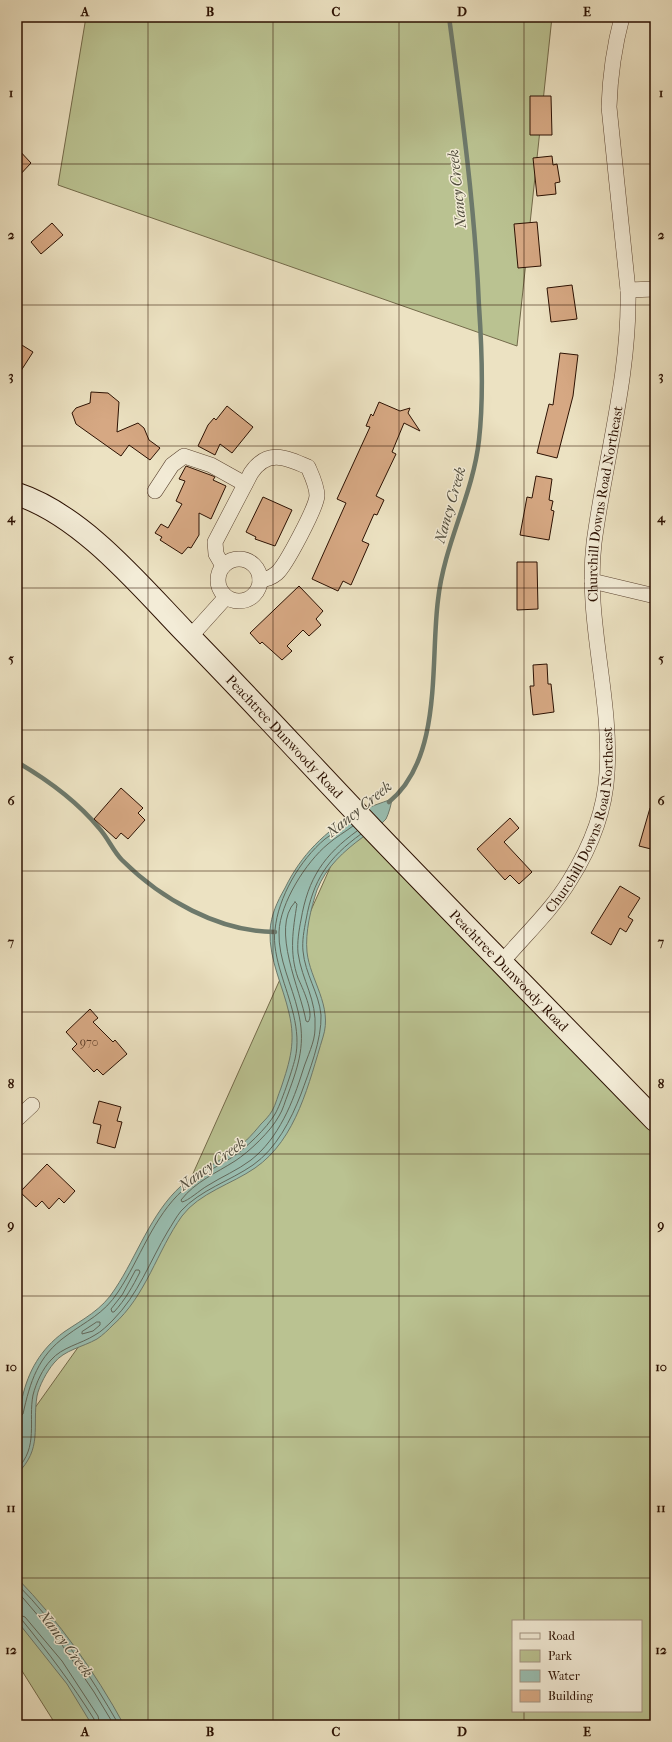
<svg xmlns="http://www.w3.org/2000/svg" width="672" height="1742" font-family="'IM FELL French Canon',serif">
<style>
.green{fill:#bac291;stroke:#736a4a;fill-rule:evenodd}
.water{fill:#99beb1;stroke:#6d796b}
.lines{fill:none;stroke-linecap:round;stroke-linejoin:round}
.shore{stroke:#62685a;stroke-width:1}
.stream{stroke:#6d796b;stroke-width:4.5}
.building{fill:#d6a883;stroke:#2c1102}
.street-casing{stroke:#5c4532;stroke-width:16}
.secondary-casing{stroke:#2c1102;stroke-width:24}
.street{stroke:#f3ecd7;stroke-width:15}
.secondary{stroke:#f3ecd7;stroke-width:22}
.grid{fill:none;stroke:#2c1102;stroke-width:1;stroke-opacity:0.55}
.labels{text-anchor:middle;stroke-width:3;stroke-linejoin:round;paint-order:stroke}
.number-label{font-size:12px;fill:#563722}
.street-label{font-size:14px;fill:#2c1102;stroke:#f3ecd7}
.water-label{font-size:15px;font-style:italic;fill:#524e3f;stroke:#f3ecd7}
.neatline{fill:none;stroke:#2c1102;stroke-width:1.5}
.grid-label{font-size:13px;text-anchor:middle;font-weight:bold;fill:#2c1102}
</style>
<rect width="100%" height="100%" fill="#ece2c2"/>
<filter id="stains"><feTurbulence type="fractalNoise" baseFrequency=".005" numOctaves="4"/><feColorMatrix values="0 0 0 0 .2 0 0 0 0 .09 0 0 0 0 .02 0 0 0 .5 -.17"/></filter>
<radialGradient id="worn" r=".72"><stop offset=".6" stop-color="#630" stop-opacity="0"/><stop offset="1" stop-color="#630" stop-opacity=".3"/></radialGradient>
<g class="green">
<path d="M86 17H552L517 346 58 185Z"/>
<path d="M355 812 655 1116V1725H56L17 1663V1433L178 1207ZM513 1621H641V1711H513Z"/>
</g>
<g class="water">
<path d="M392 799C391 805 389 813 386 819 380 826 371 832 363 837 344 851 326 867 317 890 311 908 305 932 307 952 310 980 333 1006 323 1037 309 1082 297 1139 255 1168 232 1184 199 1193 182 1216 157 1251 146 1296 113 1325 108 1330 103 1335 97 1339 83 1347 64 1350 54 1363 47 1371 39 1386 37 1396 32 1428 43 1448 17 1474 17 1422 16 1367 64 1332 83 1319 102 1310 115 1289 137 1256 151 1213 181 1186 196 1173 214 1165 230 1153 242 1146 252 1135 261 1124 265 1120 269 1116 272 1111 276 1104 278 1095 281 1088 290 1061 296 1042 289 1013 283 986 269 960 270 931 271 915 277 902 285 888 301 855 325 831 357 813 368 807 381 803 392 799Z"/>
<path d="M17 1578C59 1621 95 1672 124 1725H92L67 1684 17 1621Z"/>
</g>
<g class="lines">
<g class="shore">
<path d="M353 826C345 832 336 837 328 844 306 862 280 903 279 932 278 959 292 985 298 1011 306 1043 299 1064 288 1094 285 1101 283 1110 279 1116 271 1131 249 1152 235 1161 216 1173 195 1182 181 1200L182 1202C188 1201 200 1190 207 1186 221 1177 238 1170 251 1160 279 1138 293 1102 303 1070 307 1057 315 1042 315 1029 317 999 302 981 298 953 297 942 299 930 301 920 308 878 324 855 357 831"/>
<path d="M295 902 297 904C293 929 289 953 298 978 302 987 315 1014 308 1022L306 1021C301 991 270 928 295 902Z"/>
<path d="M136 1270H139L140 1272C133 1286 125 1300 114 1312H112L111 1309 122 1295Z"/>
<path d="M97 1322H100V1325L93 1331 82 1334V1332Z"/>
<path d="M17 1417 23 1414C30 1382 38 1356 66 1336 86 1321 104 1314 118 1292 140 1259 153 1217 183 1190 197 1176 215 1168 231 1158 245 1149 267 1128 275 1114 281 1104 292 1071 295 1059 302 1030 289 1000 281 973 277 960 273 943 275 930 278 897 300 860 325 839 333 833 342 828 350 823"/>
<path d="M17 1469C39 1447 28 1421 33 1395 36 1383 43 1368 51 1360 62 1347 81 1344 95 1335 101 1332 108 1325 113 1320 138 1295 150 1261 168 1231 172 1225 176 1217 181 1211 200 1190 230 1181 253 1165 276 1149 291 1120 301 1094 309 1072 322 1039 321 1015 319 993 305 974 303 951 302 941 304 930 306 920 313 880 328 858 361 834"/>
<path d="M17 1584C58 1625 90 1675 119 1725"/>
<path d="M17 1591 58 1639 94 1692 114 1725"/>
<path d="M17 1614 25 1617 62 1661 98 1716 100 1725"/>
<path d="M17 1619 22 1620C48 1652 72 1684 94 1719L95 1725"/>
</g>
<g class="stream">
<path d="M17 762C48 780 76 800 99 828 108 838 113 851 122 860 161 899 219 932 275 932"/>
<path d="M389 802C443 758 430 662 438 600 444 544 473 495 479 440 484 396 482 350 479 306 475 210 462 113 449 17"/>
</g>
</g>
<g class="building">
<path d="M530 96H551L552 135H530Z"/>
<path d="M17 148 31 163 17 178Z"/>
<path d="M552 156 553 165 557 164 560 182 555 183 556 194 537 196 533 158Z"/>
<path d="M537 222 541 266 518 268 514 224Z"/>
<path d="M52 223 63 235 41 254 31 242Z"/>
<path d="M572 285 577 319 551 322 547 288Z"/>
<path d="M17 342 33 352 17 377Z"/>
<path d="M560 353 578 355 573 396 557 458 537 453 549 404 553 405Z"/>
<path d="M91 392 108 393 119 402 117 432 138 423 144 428 149 440 160 448 150 460 129 445 121 456 76 424 72 413 76 408 90 403Z"/>
<path d="M379 402 400 411 410 408 408 413 420 431 404 423 392 452 396 454 376 496 384 500 377 515 374 514 362 541 369 544 351 585 343 581 338 591 312 579 346 503 337 499 370 427 366 426 371 414 373 416Z"/>
<path d="M227 406 253 427 232 453 220 444 215 455 198 446 208 425 214 418 216 420Z"/>
<path d="M186 466 213 476 215 477 213 480 226 486 211 519 199 513V535L191 548 188 547 182 554 160 540 162 537 155 533 161 524 168 528 182 504 176 501 185 481 179 479Z"/>
<path d="M536 476 552 479 549 500 553 501 551 510 554 511 549 540 520 535 527 497 532 498Z"/>
<path d="M263 497 292 510 275 546 255 539 256 537 246 532Z"/>
<path d="M517 562H537L538 609 517 610Z"/>
<path d="M299 586 323 611 316 619 321 625 309 636 303 630 287 646 292 651 282 660 262 642 260 644 250 633Z"/>
<path d="M547 664 548 684H551L554 712 533 715 530 686H534L533 665Z"/>
<path d="M121 788 143 808 138 813 145 820 128 839 121 833 116 839 94 819Z"/>
<path d="M650 808 655 809V850L639 846Z"/>
<path d="M510 818 519 828 504 842 532 872 519 884 510 875 505 880 477 849Z"/>
<path d="M620 886 640 898 628 917 633 920 626 932 620 928 611 945 591 933Z"/>
<path d="M90 1009 98 1018 93 1022 113 1042 115 1040 127 1054 103 1075 97 1069 94 1072 72 1049 77 1044 66 1032Z"/>
<path d="M99 1101 121 1107 117 1121 122 1122 115 1148 97 1143 101 1125 93 1123Z"/>
<path d="M47 1164 75 1191 64 1203 59 1198 49 1209 42 1201 36 1207 20 1192Z"/>
</g>
<g class="lines">
<g class="street-casing">
<g id="street">
<path d="M628 290 655 289"/>
<path d="M155 491 172 465 184 456 211 465 245 484"/>
<circle cx="239" cy="580" r="21"/>
<path d="M223 566 216 554 215 542 251 473C267 449 285 457 308 467 312 476 317 486 317 496 316 508 286 565 277 573 271 578 267 579 260 580"/>
<path d="M592 581 655 596"/>
<path d="M190 637 226 597"/>
<path id="s1" d="M502 962C525 935 552 910 570 880 590 848 605 811 607 773 612 696 585 621 594 543 605 459 630 375 628 290L609 107C610 76 614 47 622 17"/>
<path d="M17 1119 32 1105"/>
</g>
</g>
<g class="secondary-casing">
<g id="secondary">
<path id="s2" d="M17 494C81 515 137 582 183 630 247 695 309 763 372 829 466 927 561 1023 655 1120"/>
</g>
</g>
<use href="#street" class="street"/>
<use href="#secondary" class="secondary"/>
</g>
<path class="grid" d="M148 17V1725M273 17V1725M399 17V1725M524 17V1621M17 164H655M17 305H655M17 446H655M17 588H655M17 730H655M17 871H655M17 1012H655M17 1154H655M17 1296H655M17 1437H655M17 1578H655M524 1711V1725"/>
<g class="labels">
<g class="number-label">
<text x="89" y="1046">970</text>
</g>
<g class="street-label">
<text dy="5" stroke="none"><textPath href="#s1" startOffset="492">Churchill Downs Road Northeast</textPath></text>
<text dy="5" stroke="none"><textPath href="#s2" startOffset="364">Peachtree Dunwoody Road</textPath></text>
<text dy="5" stroke="none"><textPath href="#s1" startOffset="168">Churchill Downs Road Northeast</textPath></text>
<text dy="5" stroke="none"><textPath href="#s2" startOffset="688">Peachtree Dunwoody Road</textPath></text>
</g>
<g class="water-label">
<text transform="translate(457 189) rotate(-96)" y="5">Nancy Creek</text>
<text transform="translate(450 505) rotate(-74)" y="5">Nancy Creek</text>
<text transform="translate(359 809) rotate(-39)" y="5">Nancy Creek</text>
<text transform="translate(212 1164) rotate(-36)" y="5">Nancy Creek</text>
<text transform="translate(66 1644) rotate(53)" y="5">Nancy Creek</text>
</g>
</g>
<rect width="672" height="1742" fill="none" stroke="#ece2c2" stroke-width="44"/>
<rect x="512" y="1620" width="130" height="92" fill="#f3ecd7" stroke="#a39482"/>
<rect x="520" y="1633" width="20" height="6" fill="#f3ecd7" stroke="#a39482"/>
<text x="548" y="1640" font-size="12" fill="#2c1102">Road</text>
<rect x="520" y="1650" width="20" height="12" fill="#bac291" stroke="#a39482"/>
<text x="548" y="1660" font-size="12" fill="#2c1102">Park</text>
<rect x="520" y="1670" width="20" height="12" fill="#99beb1" stroke="#a39482"/>
<text x="548" y="1680" font-size="12" fill="#2c1102">Water</text>
<rect x="520" y="1690" width="20" height="12" fill="#d6a883" stroke="#a39482"/>
<text x="548" y="1700" font-size="12" fill="#2c1102">Building</text>
<rect x="22" y="22" width="628" height="1698" class="neatline"/>
<g class="grid-label">
<text x="85" y="16">A</text>
<text x="210" y="16">B</text>
<text x="336" y="16">C</text>
<text x="462" y="16">D</text>
<text x="587" y="16">E</text>
<text x="11" y="97">1</text>
<text x="661" y="97">1</text>
<text x="11" y="239">2</text>
<text x="661" y="239">2</text>
<text x="11" y="380">3</text>
<text x="661" y="380">3</text>
<text x="11" y="522">4</text>
<text x="661" y="522">4</text>
<text x="11" y="663">5</text>
<text x="661" y="663">5</text>
<text x="11" y="805">6</text>
<text x="661" y="805">6</text>
<text x="11" y="946">7</text>
<text x="661" y="946">7</text>
<text x="11" y="1088">8</text>
<text x="661" y="1088">8</text>
<text x="11" y="1229">9</text>
<text x="661" y="1229">9</text>
<text x="11" y="1371">10</text>
<text x="661" y="1371">10</text>
<text x="11" y="1512">11</text>
<text x="661" y="1512">11</text>
<text x="11" y="1654">12</text>
<text x="661" y="1654">12</text>
<text x="85" y="1736">A</text>
<text x="210" y="1736">B</text>
<text x="336" y="1736">C</text>
<text x="462" y="1736">D</text>
<text x="587" y="1736">E</text>
</g>
<rect width="100%" height="100%" filter="url(#stains)"/>
<rect width="100%" height="100%" fill="url(#worn)"/>
</svg>
